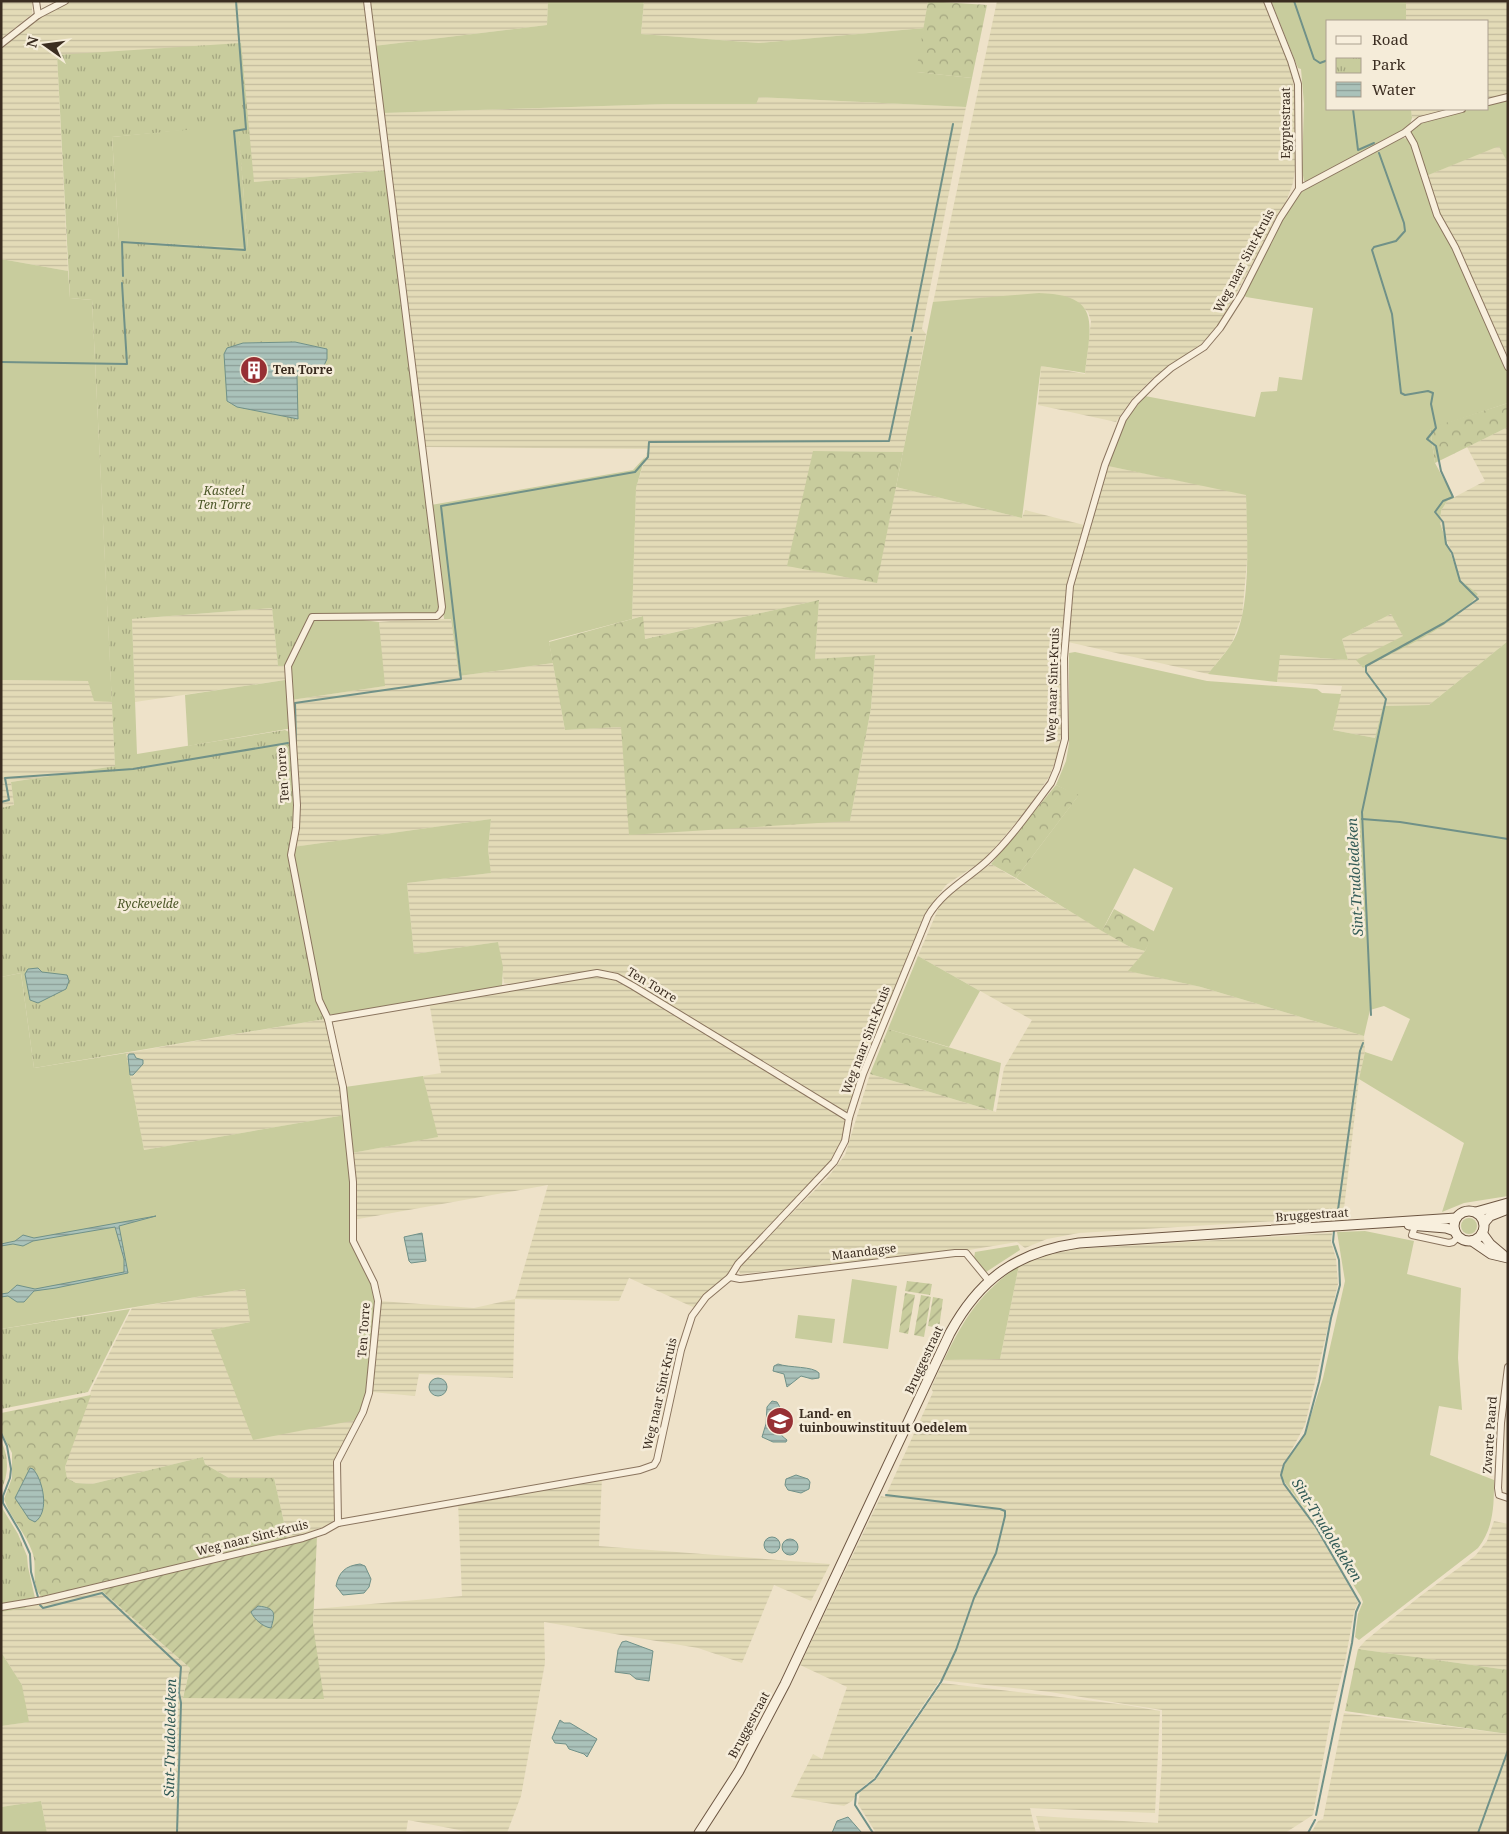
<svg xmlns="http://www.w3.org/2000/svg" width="1509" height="1834" font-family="'Noto Serif',serif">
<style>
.farmland{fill:url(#farmland-rules)}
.grass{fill:#c8cc9d}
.forest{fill:url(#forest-crowns)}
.park{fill:url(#park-tufts);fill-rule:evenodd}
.garden{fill:url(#garden-furrows)}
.water{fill:url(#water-rules);stroke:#709188;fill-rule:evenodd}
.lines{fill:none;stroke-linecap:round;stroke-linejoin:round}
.stream{stroke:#709188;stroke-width:2}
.minor-casing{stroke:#8a745e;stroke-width:8}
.secondary-casing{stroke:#6c5541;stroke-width:11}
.minor{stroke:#f8efdd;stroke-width:6}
.secondary{stroke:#f8efdd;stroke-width:9}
.labels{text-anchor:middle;stroke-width:5;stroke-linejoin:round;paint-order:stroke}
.street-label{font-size:12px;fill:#3b2d21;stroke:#f5ecd9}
.poi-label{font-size:12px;font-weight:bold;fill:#3b2d21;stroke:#f5ecd9;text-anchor:start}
.park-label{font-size:12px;font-style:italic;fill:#4c5728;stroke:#f5ecd9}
.water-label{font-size:14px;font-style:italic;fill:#315a56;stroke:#f5ecd9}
</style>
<defs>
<pattern id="farmland-rules" width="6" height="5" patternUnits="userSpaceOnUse" patternTransform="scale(1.25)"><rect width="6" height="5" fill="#e3dbb7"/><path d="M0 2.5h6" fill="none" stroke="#c4bc9d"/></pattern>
<pattern id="forest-crowns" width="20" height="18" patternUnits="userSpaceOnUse" patternTransform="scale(1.25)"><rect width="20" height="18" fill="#c8cc9d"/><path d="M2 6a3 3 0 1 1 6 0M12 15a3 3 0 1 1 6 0" fill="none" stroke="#a4a680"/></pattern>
<pattern id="park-tufts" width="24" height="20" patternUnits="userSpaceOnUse" patternTransform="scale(1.25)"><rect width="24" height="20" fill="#c8cc9d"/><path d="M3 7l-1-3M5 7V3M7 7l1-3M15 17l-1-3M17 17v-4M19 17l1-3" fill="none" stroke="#a4a680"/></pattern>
<pattern id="garden-furrows" width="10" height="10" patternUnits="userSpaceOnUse" patternTransform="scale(1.25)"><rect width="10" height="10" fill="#c8cc9d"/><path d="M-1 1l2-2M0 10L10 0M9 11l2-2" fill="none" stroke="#a4a680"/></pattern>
<pattern id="water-rules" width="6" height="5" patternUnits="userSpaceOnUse" patternTransform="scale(1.25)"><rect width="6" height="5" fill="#aac2ba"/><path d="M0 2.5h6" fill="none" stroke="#8c9e97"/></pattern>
</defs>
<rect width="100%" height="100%" fill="#eee2c9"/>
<g class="farmland">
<path d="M1 1H32V14L1 39Z"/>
<path d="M70 1H365L387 170 254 182 57 55 68 271 1 259V47L36 20Z"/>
<path d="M368 1H548L547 25 374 46Z"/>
<path d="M644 1H928L924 28 759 43 641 34Z"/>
<path d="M997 1H1265L1292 74 1296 104 1295 169 1293 183 1286 202 1218 327 1201 344 1153 378 1132 399 1116 422 1038 405 1041 366 1085 374 1091 321 1088 312 1077 302 933 303Z"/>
<path d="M1406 1H1508V95L1488 100V21H1406Z"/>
<path d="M759 97 966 107 922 329 926 334 903 452 813 451 876 583 896 487 1022 518 1025 510 1084 525 1066 594 1061 650 1063 722 1058 755 1049 777 1025 812 985 859 946 885 929 908 859 1077 848 1113 614 972 598 970 512 984 504 983 498 942 414 954 407 883 491 873 488 849 491 819 293 847 291 700 384 686 379 622 436 617 439 619H451L459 676 553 663 565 730 621 727 850 821 871 708 875 655 815 659 819 600 644 639 642 616 632 619 636 488 648 449 424 447 383 113 667 104H755Z"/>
<path d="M1411 109H1456L1417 119 1412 118Z"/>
<path d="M1499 145 1508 164V349L1505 351 1455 241 1442 222 1426 176Z"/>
<path d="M1508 427V641L1429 705 1383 706 1375 738 1333 730 1342 686 1277 682 1279 655 1348 660 1342 639 1391 614 1404 636 1357 660 1363 668 1478 594 1460 581 1457 573 1450 548 1440 523 1441 511 1447 501 1485 481 1467 447Z"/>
<path d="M1108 466 1246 494 1248 551 1242 616 1231 645 1208 674 1068 642 1073 587Z"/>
<path d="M272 608 278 666H285V680L135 702 132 619Z"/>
<path d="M1 680 89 681 94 700 112 702 115 766 11 782 14 806 1 808Z"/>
<path d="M991 864 1130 947 1145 951 1129 971 1201 987 1364 1036 1365 1052 1359 1079 1343 1217 1079 1233 1047 1239 1025 1248 1017 1242 969 1250 740 1274 738 1267 828 1177 845 1155 870 1074 996 1112 1004 1068 1032 1020 918 956 939 907 953 891Z"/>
<path d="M597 976 611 977 623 983 845 1118 847 1121 845 1135 832 1163 695 1308 629 1278 619 1301 515 1299 513 1378 419 1374 415 1396 371 1392 380 1301 474 1308 515 1299 548 1185 353 1220 352 1153 437 1137 423 1076 441 1073 429 1001Z"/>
<path d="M325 1019 340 1077 345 1115 144 1150 126 1053Z"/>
<path d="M1332 1233 1331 1242 1336 1258 1338 1284 1305 1425 1281 1470 1283 1480 1309 1513 1358 1602 1354 1612 1345 1662 1331 1716 1313 1815 1285 1833H1041L1036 1816 1158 1823 1162 1762V1710L1050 1692 940 1680 874 1778 861 1788 852 1801 844 1806 791 1797 813 1754 822 1759 847 1687 800 1665 881 1496 885 1497 933 1392 931 1388 944 1360 1000 1359 1019 1265 1040 1256 1077 1249Z"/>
<path d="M245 1289 250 1322 212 1330 356 1420 339 1451 336 1516 331 1524 288 1540 274 1478H229L205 1464 203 1457 92 1484 76 1483 67 1478 65 1467 92 1388 132 1308Z"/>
<path d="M602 1477 599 1546 830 1564 811 1601 774 1585 742 1663 698 1648 544 1622 545 1663 521 1796 507 1833H474L408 1820 406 1833H47L41 1801 1 1807V1726L28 1722 22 1685 1 1652V1612L34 1605V1603L96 1586 190 1668 183 1697 313 1625 314 1609 462 1596 458 1502Z"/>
<path d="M1494 1521 1508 1524V1670L1358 1649 1365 1641 1419 1597 1475 1556 1487 1541Z"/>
<path d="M942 1683 1126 1705 1160 1711 1155 1813 1030 1808 1036 1833H876L858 1804 860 1791 875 1781Z"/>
<path d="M1344 1713 1508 1734V1833H1311L1318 1821 1323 1819Z"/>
</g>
<g class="grass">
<path d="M548 1H644L641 34 759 43 924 28 917 72 972 78 966 107 759 97 756 104H667L383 113 374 46 547 25Z"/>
<path d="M1271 1H1406V21H1328V109H1411L1412 118 1409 127 1307 182 1304 181 1302 170 1304 104 1301 69 1298 68Z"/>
<path d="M1508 95V164L1499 146 1426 176 1411 132 1413 127 1456 109H1488V100Z"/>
<path d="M238 124 248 248 119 241 112 137Z"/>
<path d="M1403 138 1409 139 1508 371V403L1430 429 1435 463 1454 498 1447 501 1441 511 1440 523 1460 580 1478 594C1456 626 1398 650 1363 668L1356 660 1403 636 1391 614 1342 639 1348 660 1280 655 1277 682 1208 674C1218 661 1231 648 1237 633 1251 598 1247 533 1246 495L1108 466 1123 423 1145 396 1255 417 1261 392 1277 391 1279 377 1302 380 1313 308 1246 297 1243 294C1256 268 1276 219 1295 199 1318 174 1363 157 1393 141Z"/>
<path d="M1 259 68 271 70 298 92 300 112 702 94 701 88 681 1 680Z"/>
<path d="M1039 293C1103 295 1090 325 1085 373L1041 366 1022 518 896 487 933 302Z"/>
<path d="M645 457 636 488 632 619 549 641 553 663 459 676 451 619H444L431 505 633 470Z"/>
<path d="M346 618 379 622 385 686 291 700 293 728 188 746 185 695 285 680V666L311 620Z"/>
<path d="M1508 641V1196L1464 1203 1442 1212 1464 1143 1359 1079 1365 1052 1392 1061 1410 1019 1384 1006 1370 1010 1364 1036 1201 987 1128 971 1145 951 1173 888 1134 868 1102 931 1016 878 1078 796 1056 785 1066 761 1069 743V653L1075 652 1207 681 1317 689 1322 693 1341 694 1333 730 1375 738 1383 706 1429 705Z"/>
<path d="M491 819 488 849 491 873 407 883 414 954 498 942 503 967 502 986 334 1015 327 1013 323 1007 293 859V847Z"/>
<path d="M918 956 980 991 949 1047 888 1029Z"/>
<path d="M21 973 34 1068 126 1053 144 1150 345 1115 351 1182 350 1234 376 1295 366 1397 356 1420 253 1440 211 1330 250 1322 245 1289 1 1329V977Z"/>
<path d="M423 1076 438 1137 352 1153 345 1087Z"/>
<circle cx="1469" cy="1226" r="8"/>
<path d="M1365 1231 1414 1241 1407 1274 1461 1288 1458 1358 1462 1410 1439 1406 1430 1455 1494 1480C1494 1504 1494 1528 1478 1548L1359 1640 1355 1637 1358 1614 1363 1602 1361 1597 1309 1513 1283 1480 1281 1470 1306 1431 1323 1378 1345 1281 1337 1232Z"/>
<path d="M1018 1245 1020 1250 986 1272 974 1258 975 1252Z"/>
<path d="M1019 1265 1000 1359 944 1360C965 1316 980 1294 1019 1265Z"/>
<path d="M852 1279 897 1286 888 1349 843 1343Z"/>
<path d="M798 1315 835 1319 832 1343 795 1338Z"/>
<path d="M1 1652 22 1685 29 1722 1 1726Z"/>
<path d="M41 1801 47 1833H1V1807Z"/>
</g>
<g class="forest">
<path d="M928 1 987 5 972 78 916 72Z"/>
<path d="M1508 403V427L1435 463 1430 428Z"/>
<path d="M813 451 903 452 877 583 787 566Z"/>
<path d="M819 600 815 659 875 655 871 708 850 821 629 835 621 727 565 730 549 642 643 616 645 639Z"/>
<path d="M1056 785 1079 795 1016 878 991 864Z"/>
<path d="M1114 909 1155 932 1145 951 1130 947 1102 931Z"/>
<path d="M888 1029 1001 1063 993 1111 870 1074Z"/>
<path d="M91 1395 65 1467 67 1478 76 1483 92 1484 203 1457 205 1464 229 1478H274L288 1540 43 1598C31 1588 36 1571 34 1558 29 1536 11 1520 4 1499L12 1478V1453L1 1431V1413Z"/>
<path d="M1358 1649 1508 1670V1734L1345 1711Z"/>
</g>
<g class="park">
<path d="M241 43 254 182 387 170 440 609 437 613 315 615 285 666H278L272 608 132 619 137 754 285 730 289 732 295 815 289 851 325 1019 34 1068 21 973 1 977V808L14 805 11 782 115 766 92 300 70 298 57 55ZM238 125 248 248 119 241 112 137ZM295 342 327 349V359L313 373 297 374 298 419 231 404 244 343Z"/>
<path d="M130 1309 88 1392 1 1409V1329Z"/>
<path d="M1 1441C9 1456 9 1475 1 1490Z"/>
<path d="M1 1506 18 1534 27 1556 28 1567 35 1598 25 1608 1 1612Z"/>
</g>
<g class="garden">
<path d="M907 1281 932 1284 930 1295 905 1291Z"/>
<path d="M905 1293 915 1295 908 1334 899 1332Z"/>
<path d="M921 1295 931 1297 924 1337 914 1335Z"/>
<path d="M933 1297 943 1299 939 1328 928 1326Z"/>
<path d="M317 1536 313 1625 324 1699 183 1698 190 1668 96 1586Z"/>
</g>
<g class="water">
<path d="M295 342 327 349V359L322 370 297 375 298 419 237 407 227 401 224 354 227 348 243 343ZM250 358 260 360 259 367 265 368V376L260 377V384L257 382H244L246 375H242V369H246L244 362Z"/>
<path d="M38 968 42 972 67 975 69 981 66 989 38 1003 30 1000 25 974 28 969Z"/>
<path d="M129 1054H134L136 1058 143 1060V1064L133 1075H130L128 1056Z"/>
<path d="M156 1216 119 1226 128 1273 56 1288 34 1291 24 1302H17L8 1296 1 1297V1294L8 1293 17 1285 35 1289 124 1272V1259L115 1227 33 1241 23 1246 13 1244 1 1246V1244L15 1241 23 1235 34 1238Z"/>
<path d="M422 1233 426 1261 411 1263 409 1261 404 1237Z"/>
<path d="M778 1364C789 1368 813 1366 819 1373V1378L812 1379 801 1376 787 1387 784 1374 773 1371 774 1366Z"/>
<circle cx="438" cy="1387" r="9"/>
<path d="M772 1401 777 1402 781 1409C780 1425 770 1427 787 1440L786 1442H773L762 1437 766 1424 767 1407Z"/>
<path d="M30 1468 33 1469C43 1480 50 1512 35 1522L29 1519 15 1498Z"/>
<path d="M796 1475 808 1479 810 1482 809 1489 801 1493 788 1490 785 1485 786 1479Z"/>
<circle cx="772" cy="1545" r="8"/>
<circle cx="790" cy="1547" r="8"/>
<path d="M360 1564 365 1566 371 1579 369 1587 364 1593 343 1595 336 1586C339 1572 345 1566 360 1564Z"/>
<path d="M258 1606C277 1608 275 1614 271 1628 263 1627 254 1619 251 1612Z"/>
<path d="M626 1641 653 1651 649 1681 636 1679 630 1674 615 1672 618 1650 622 1642Z"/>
<path d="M560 1720 564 1723H570L597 1739 587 1757 584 1754 569 1749 566 1744 555 1743 552 1738Z"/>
<path d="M848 1817 862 1833H832L837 1821Z"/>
</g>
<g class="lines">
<g class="stream">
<path d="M1294 1 1314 59 1320 63 1328 60"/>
<path d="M1353 109 1358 150 1374 143"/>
<path d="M123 276 122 242 245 250 234 131 246 129 236 1"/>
<path d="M912 331 953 124"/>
<path d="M1 362 127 364 122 283"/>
<path d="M296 742 295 703 461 679 441 506 635 472 648 457 649 442 889 441 911 337"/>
<path d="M1 802 9 800 5 778 133 769 288 743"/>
<path d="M1362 819 1400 822 1508 839"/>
<path d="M1371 1015 1362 812 1386 699 1366 672V666L1444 623 1478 599 1460 581 1452 553 1446 544 1443 522 1435 512 1443 501 1453 497 1441 471 1436 446 1427 439 1436 428 1431 404 1433 393 1428 391 1405 395 1401 393 1392 314 1372 250 1374 247 1396 241 1405 231 1404 223 1379 153"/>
<path d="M1337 1217 1360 1051 1363 1043"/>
<path d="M1 1433 7 1446 11 1469 10 1478 3 1496V1503L20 1532 30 1554 31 1572 38 1597"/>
<path d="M40 1605 43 1608 102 1593 181 1667 179 1693 181 1703 177 1833"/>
<path d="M1316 1815 1352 1643 1356 1612 1360 1603 1316 1527 1284 1484 1281 1475 1284 1464 1305 1434 1319 1382 1331 1318 1340 1285 1339 1260 1333 1242 1334 1231"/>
<path d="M873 1833 855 1805 856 1794 875 1779 941 1682 956 1650 974 1598 996 1553 1005 1516V1511L1000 1509 886 1495"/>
<path d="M1308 1833 1315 1820"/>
<path d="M1478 1833 1508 1750"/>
</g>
<g class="minor-casing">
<g id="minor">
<path d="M36 1 38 15"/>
<path d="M1267 1 1291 61 1298 84 1299 189"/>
<path d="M1 44 38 15 65 1"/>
<path d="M1488 102 1508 97"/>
<path d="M1407 132 1414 144 1437 215 1455 247 1508 367"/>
<path d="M328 1019 597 973 617 977 633 986 849 1118"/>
<path d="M1416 1224 1412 1235 1449 1243 1453 1242 1458 1237"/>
<path d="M730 1277 740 1279 955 1253H966L989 1281"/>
<path d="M1508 1367 1501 1423 1498 1488 1499 1495 1508 1498"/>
<path d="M338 1523 337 1462 363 1412 369 1393 378 1301 374 1283 353 1241V1182L343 1087 328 1019 319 1000 291 855 296 828 297 805 288 666 312 617 437 616 441 612 442 607 367 1"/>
<path d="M1 1607 43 1600 303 1538 324 1531 338 1523 640 1470 654 1465 657 1460 681 1350 692 1316 706 1297 730 1277 738 1264 834 1162 845 1141 849 1118 863 1074 928 916C943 891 966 880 987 861 1011 839 1031 809 1051 783L1057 769 1065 739 1064 658 1070 586 1105 465 1123 419 1135 402 1156 381 1171 368 1204 347 1220 328 1241 295 1280 218 1299 189 1404 133 1420 120 1462 109"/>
</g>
</g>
<g class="secondary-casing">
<g id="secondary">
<circle cx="1469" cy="1226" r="15"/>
<path d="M1476 1212 1508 1203"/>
<path d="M1484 1223 1490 1216 1508 1209"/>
<path d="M1409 1225 1446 1228 1455 1231"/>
<path d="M1482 1233 1490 1244 1503 1255"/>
<path d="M1472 1241 1491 1254 1508 1258"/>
<path d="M699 1833 739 1771 785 1684 950 1333C980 1278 1017 1252 1079 1243L1456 1218"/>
</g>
</g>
<use href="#minor" class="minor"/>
<use href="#secondary" class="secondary"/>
</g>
<defs>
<g id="building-disc" transform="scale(1.4375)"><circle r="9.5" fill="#973034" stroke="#f5ecd9"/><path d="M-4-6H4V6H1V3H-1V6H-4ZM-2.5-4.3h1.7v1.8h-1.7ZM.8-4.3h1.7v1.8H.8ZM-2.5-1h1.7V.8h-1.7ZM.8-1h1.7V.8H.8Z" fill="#fff"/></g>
<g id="school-disc" transform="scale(1.4375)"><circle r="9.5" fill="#973034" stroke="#f5ecd9"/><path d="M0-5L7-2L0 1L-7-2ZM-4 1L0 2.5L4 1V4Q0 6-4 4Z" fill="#fff"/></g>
</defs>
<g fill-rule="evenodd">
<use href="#building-disc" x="254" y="370"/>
<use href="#school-disc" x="780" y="1421"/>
</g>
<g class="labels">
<g class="street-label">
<text transform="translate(1286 123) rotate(-90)" y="4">Egyptestraat</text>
<text transform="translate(1244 261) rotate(-62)" y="4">Weg naar Sint-Kruis</text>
<text transform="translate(1053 685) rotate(-88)" y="4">Weg naar Sint-Kruis</text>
<text transform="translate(283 775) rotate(-94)" y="4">Ten Torre</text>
<text transform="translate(652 985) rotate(31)" y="4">Ten Torre</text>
<text transform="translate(866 1040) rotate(-69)" y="4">Weg naar Sint-Kruis</text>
<text transform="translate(1312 1215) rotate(-4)" y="4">Bruggestraat</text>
<text transform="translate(864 1252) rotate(-7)" y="4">Maandagse</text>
<text transform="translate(364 1330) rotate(-86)" y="4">Ten Torre</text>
<text transform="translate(924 1360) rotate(-65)" y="4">Bruggestraat</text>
<text transform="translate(660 1394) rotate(-77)" y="4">Weg naar Sint-Kruis</text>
<text transform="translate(1490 1435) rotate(-86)" y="4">Zwarte Paard</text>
<text transform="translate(252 1538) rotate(-14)" y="4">Weg naar Sint-Kruis</text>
<text transform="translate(749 1725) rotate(-62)" y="4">Bruggestraat</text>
</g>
<g class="poi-label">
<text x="273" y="374">Ten Torre</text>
<text x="799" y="1418">Land- en<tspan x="799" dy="14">tuinbouwinstituut Oedelem</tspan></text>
</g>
<g class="park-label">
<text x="224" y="495">Kasteel<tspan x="224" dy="14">Ten Torre</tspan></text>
<text x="148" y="908">Ryckevelde</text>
</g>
<g class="water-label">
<text transform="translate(1355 877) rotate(-93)" y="5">Sint-Trudoledeken</text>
<text transform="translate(1327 1530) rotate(58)" y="5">Sint-Trudoledeken</text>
<text transform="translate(170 1738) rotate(-89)" y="5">Sint-Trudoledeken</text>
</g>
</g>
<rect width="1509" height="1834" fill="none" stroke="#3b2d21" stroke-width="5"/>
<rect x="1326" y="20" width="162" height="90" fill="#f5ecd9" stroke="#aba08f"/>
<rect x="1336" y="36" width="25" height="8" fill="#f8efdd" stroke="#aba08f"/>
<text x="1372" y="45" font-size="15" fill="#3b2d21">Road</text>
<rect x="1336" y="58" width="25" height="15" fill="url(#park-tufts)" stroke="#aba08f"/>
<text x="1372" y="70" font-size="15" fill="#3b2d21">Park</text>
<rect x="1336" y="82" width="25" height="15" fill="url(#water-rules)" stroke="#aba08f"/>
<text x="1372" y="95" font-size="15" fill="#3b2d21">Water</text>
<g transform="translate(45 45) rotate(284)" stroke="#f5ecd9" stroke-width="4" paint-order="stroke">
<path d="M0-4L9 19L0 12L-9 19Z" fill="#3b2d21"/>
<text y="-8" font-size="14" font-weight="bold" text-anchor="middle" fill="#3b2d21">N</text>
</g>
</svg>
